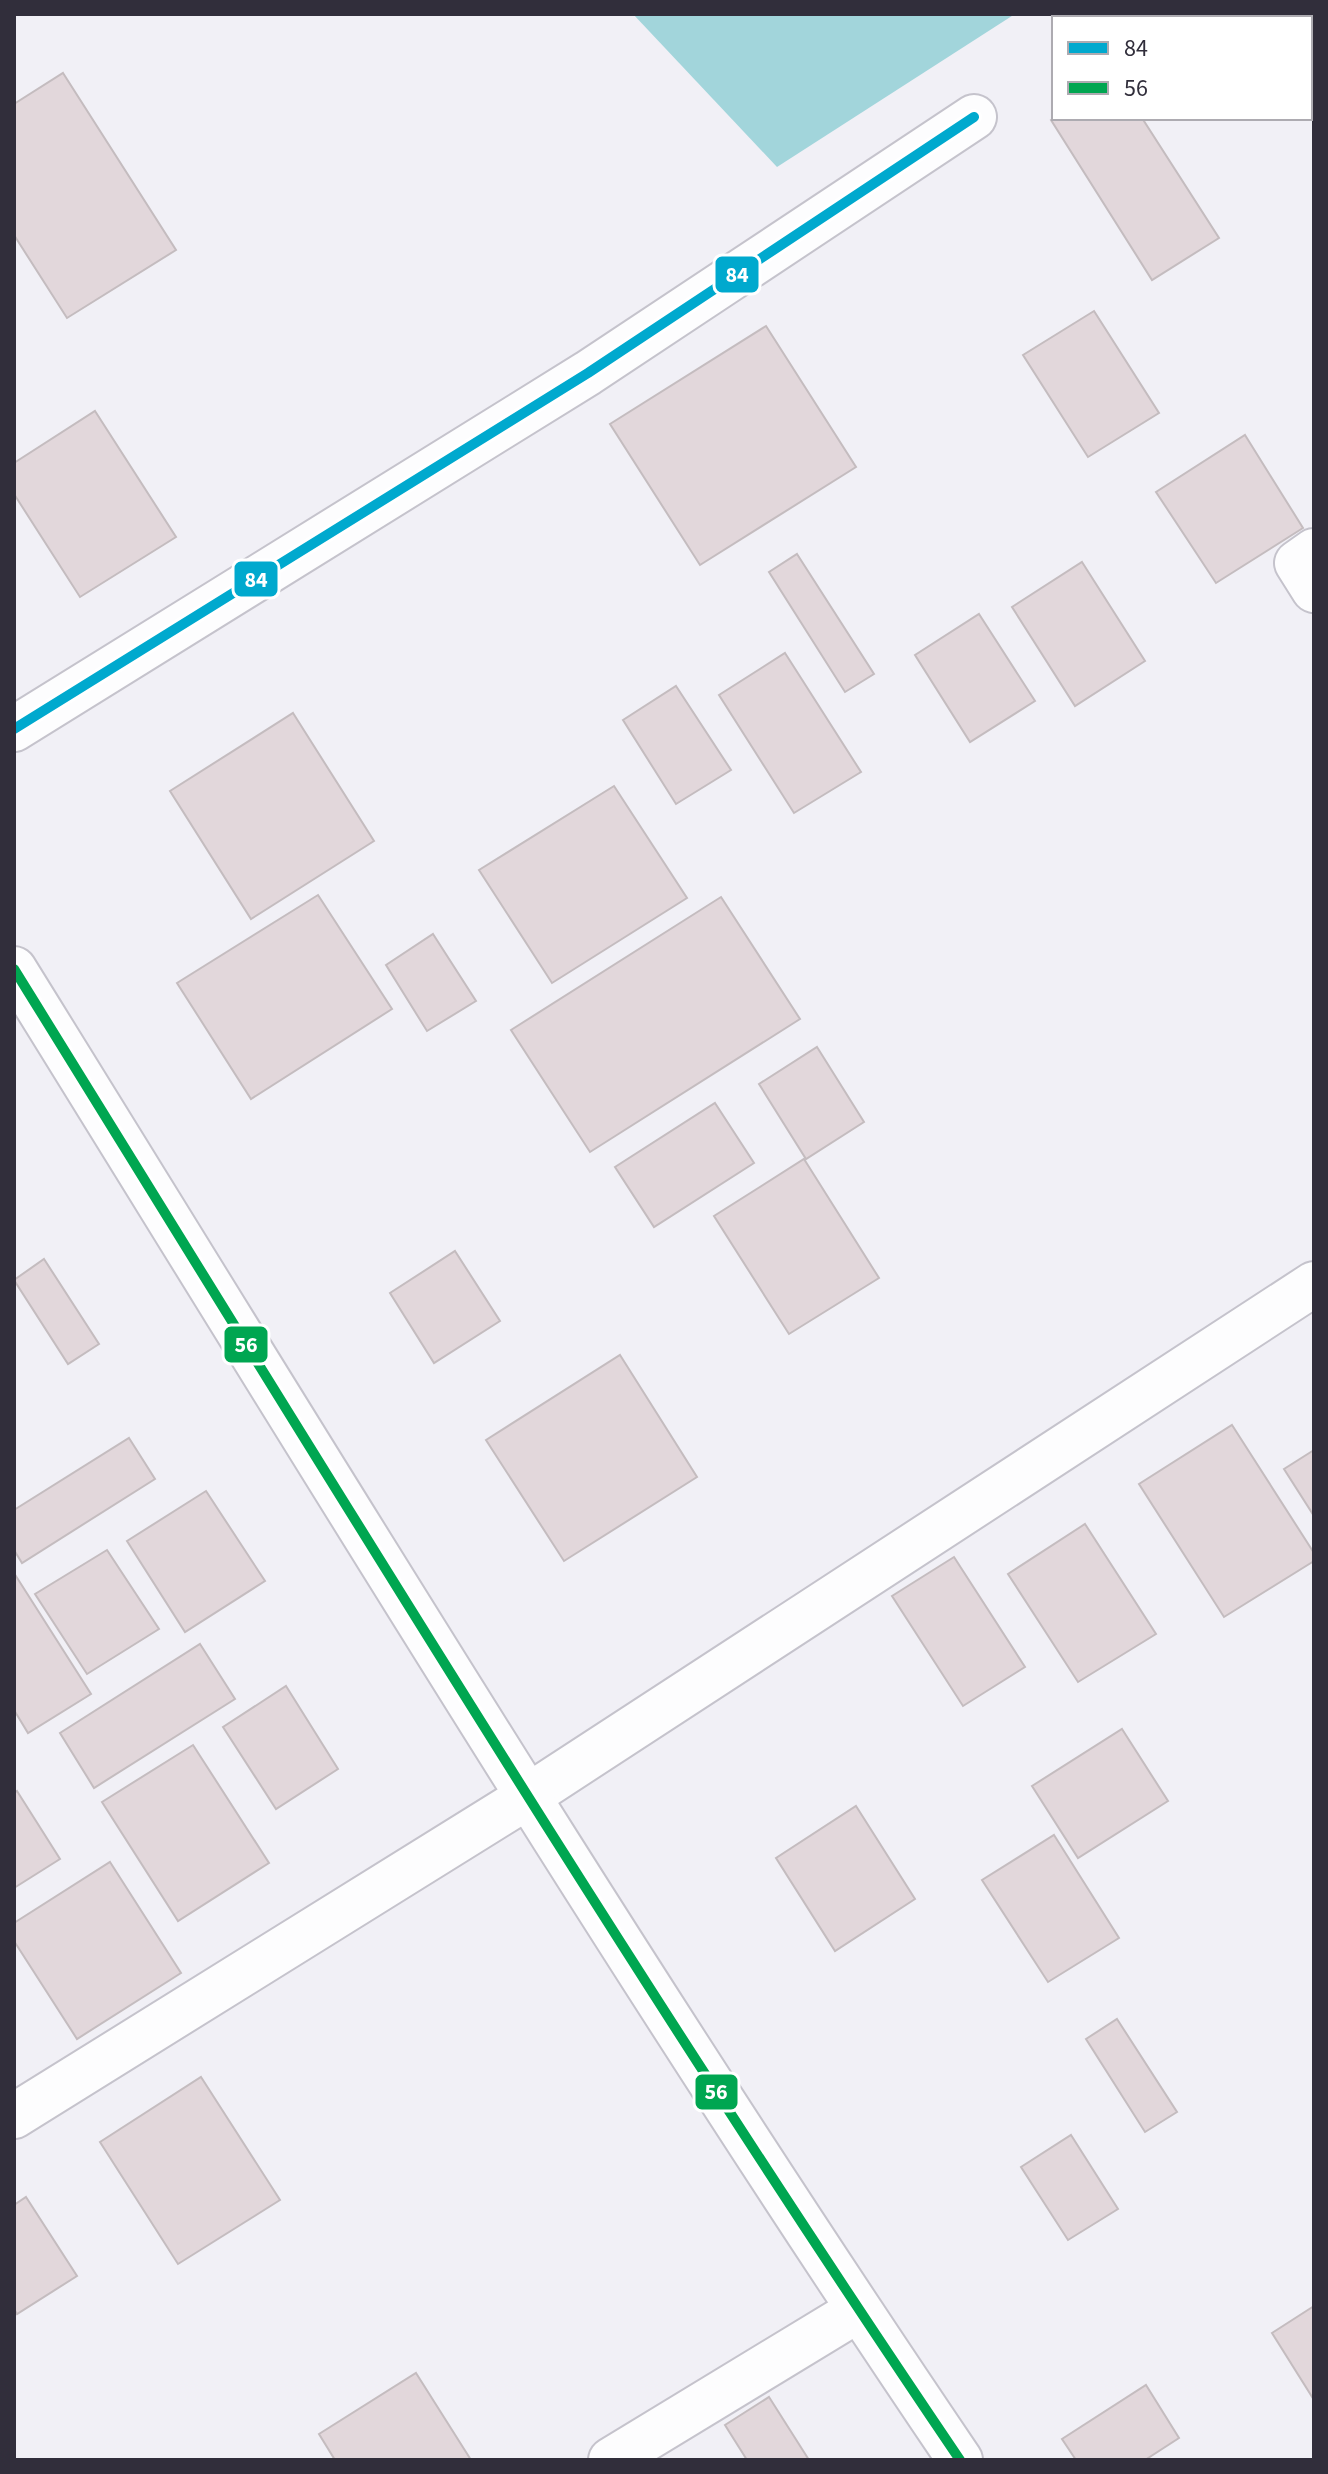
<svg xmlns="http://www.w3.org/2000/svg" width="1328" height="2474" font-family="'Source Sans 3',sans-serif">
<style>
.water{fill:#a2d5db}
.building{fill:#e2d7db;stroke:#c4bcbf;stroke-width:2}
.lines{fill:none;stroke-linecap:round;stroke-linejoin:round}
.minor-casing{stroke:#c5c3cc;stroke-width:48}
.major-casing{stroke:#c5c3cc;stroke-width:48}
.minor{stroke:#fdfdfe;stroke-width:44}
.major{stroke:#fdfdfe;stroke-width:44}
.bus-1-casing{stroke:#fff;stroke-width:16}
.bus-2-casing{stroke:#fff;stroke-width:16}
.bus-1{stroke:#00a9ce;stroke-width:10}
.bus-2{stroke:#00a651;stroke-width:10}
.line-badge{stroke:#fff;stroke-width:3}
.badge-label{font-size:22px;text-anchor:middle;font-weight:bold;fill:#fff}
</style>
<rect width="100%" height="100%" fill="#f1f0f6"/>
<path class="water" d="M633 14H1015L777 167Z"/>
<g class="building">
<path d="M63 73 176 250 67 318 14 235V104Z"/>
<path d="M1054 118H1142L1219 238 1152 280 1051 120Z"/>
<path d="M1094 311 1159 413 1088 457 1023 355Z"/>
<path d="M766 326 856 467 700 565 610 424Z"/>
<path d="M95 411 176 537 80 597 14 494V463Z"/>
<path d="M1245 435 1303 528 1216 583 1156 492Z"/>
<path d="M797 554 874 674 845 692 769 572Z"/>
<path d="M1082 562 1145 661 1075 706 1012 607Z"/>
<path d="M979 614 1035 701 970 742 915 655Z"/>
<path d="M785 653 861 772 794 813 719 695Z"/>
<path d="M676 686 731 770 676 804 623 720Z"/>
<path d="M293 713 374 841 251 919 170 791Z"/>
<path d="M614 786 687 898 552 983 479 870Z"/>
<path d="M318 895 392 1009 251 1099 177 983Z"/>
<path d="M721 897 800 1019 590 1152 511 1030Z"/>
<path d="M433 934 476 1001 427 1031 386 965Z"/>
<path d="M817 1047 864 1122 806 1159 759 1084Z"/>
<path d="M715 1103 754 1163 654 1227 615 1167Z"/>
<path d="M804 1159 879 1278 789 1334 714 1216Z"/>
<path d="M455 1251 500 1321 434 1363 390 1293Z"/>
<path d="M44 1259 99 1344 68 1364 14 1280Z"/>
<path d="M620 1355 697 1477 564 1561 486 1440Z"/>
<path d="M1232 1425 1314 1553V1561L1224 1617 1139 1484Z"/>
<path d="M129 1438 155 1479 22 1563 14 1550V1510Z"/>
<path d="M1314 1450V1516L1284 1469Z"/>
<path d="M206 1491 265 1581 185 1632 127 1541Z"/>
<path d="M1085 1524 1156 1634 1078 1682 1008 1574Z"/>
<path d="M107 1550 159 1629 87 1674 35 1594Z"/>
<path d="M954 1557 1025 1667 963 1706 892 1596Z"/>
<path d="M14 1573 91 1694 28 1733 14 1710Z"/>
<path d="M200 1644 235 1699 94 1788 60 1733Z"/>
<path d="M286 1686 338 1769 276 1809 223 1727Z"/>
<path d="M1122 1729 1168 1801 1078 1858 1032 1786Z"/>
<path d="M193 1745 269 1863 178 1921 102 1802Z"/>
<path d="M17 1791 60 1859 14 1888V1793Z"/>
<path d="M856 1806 915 1899 835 1951 776 1858Z"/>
<path d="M1054 1835 1119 1938 1048 1982 982 1880Z"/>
<path d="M110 1862 181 1973 77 2039 14 1941V1923Z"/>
<path d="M1117 2019 1177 2112 1145 2132 1086 2039Z"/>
<path d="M201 2077 280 2200 178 2264 100 2142Z"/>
<path d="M1071 2135 1118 2209 1068 2240 1021 2167Z"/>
<path d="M26 2197 77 2276 17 2314 14 2309V2205Z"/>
<path d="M1314 2306V2400L1272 2333Z"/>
<path d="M416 2373 471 2460H335L319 2434Z"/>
<path d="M1146 2385 1179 2438 1145 2460H1076L1062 2439Z"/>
<path d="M769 2397 809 2460H747L725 2425Z"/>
</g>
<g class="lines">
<g class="minor-casing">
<g id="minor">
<path d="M1314 551 1297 563 1314 590"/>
<path d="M14 729 588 373 974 117"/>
<path d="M14 2116 527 1797 1314 1284"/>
<path d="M611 2460 858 2310"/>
</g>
</g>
<g class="major-casing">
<path id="major" d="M14 969C324 1469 630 1973 960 2460"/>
</g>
<use href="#minor" class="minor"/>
<use href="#major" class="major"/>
<g class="bus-1-casing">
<path id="bus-1" d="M14 729 588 373 974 117"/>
</g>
<g class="bus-2-casing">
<path id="bus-2" d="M14 969C324 1469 630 1973 960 2460"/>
</g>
<use href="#bus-1" class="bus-1"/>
<use href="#bus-2" class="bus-2"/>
</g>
<g class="line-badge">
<rect x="714" y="255" width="46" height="39" rx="8" fill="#00a9ce"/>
<rect x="233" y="560" width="46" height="38" rx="8" fill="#00a9ce"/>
<rect x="223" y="1325" width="46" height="39" rx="8" fill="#00a651"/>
<rect x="694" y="2073" width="45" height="38" rx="8" fill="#00a651"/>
</g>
<g class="badge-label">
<text x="737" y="282">84</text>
<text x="256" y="587">84</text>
<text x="246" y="1352">56</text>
<text x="716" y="2099">56</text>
</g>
<rect width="1328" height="2474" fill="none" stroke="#312e3b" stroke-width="32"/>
<rect x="1052" y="16" width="260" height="104" fill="#ffffff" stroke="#adabb1" stroke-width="2"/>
<rect x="1068" y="42" width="40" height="12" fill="#00a9ce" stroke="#adabb1" stroke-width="2"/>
<text x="1124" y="56" font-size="24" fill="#312e3b">84</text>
<rect x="1068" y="82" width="40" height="12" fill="#00a651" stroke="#adabb1" stroke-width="2"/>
<text x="1124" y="96" font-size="24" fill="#312e3b">56</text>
</svg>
